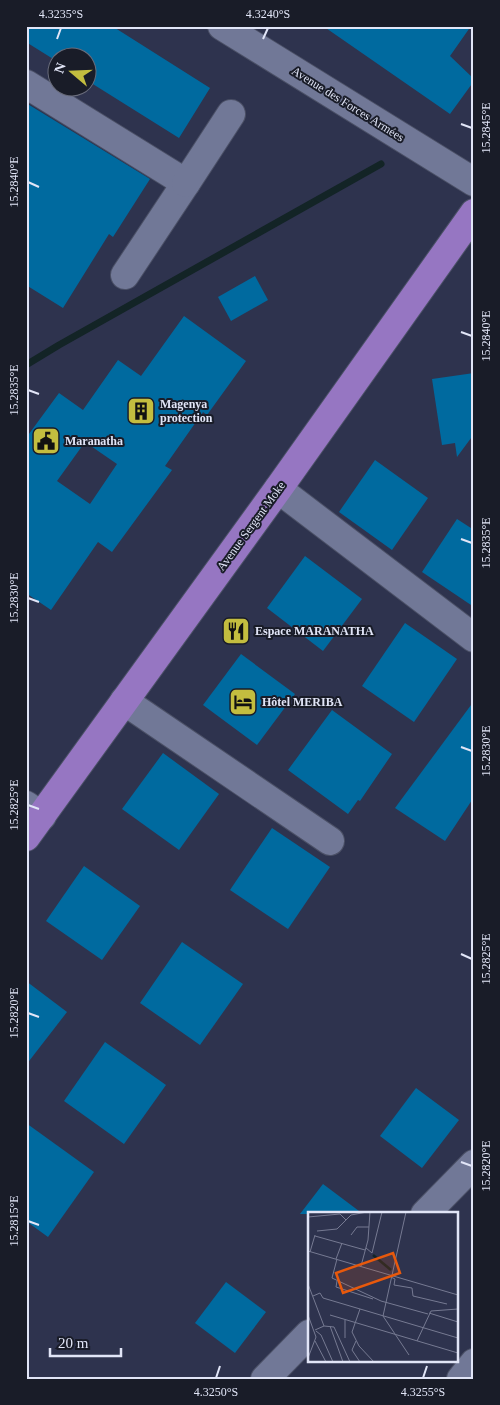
<svg xmlns="http://www.w3.org/2000/svg" width="500" height="1405" font-family="Georgia,serif">
<style>
.lines{fill:none;stroke-linecap:round;stroke-linejoin:round}
.stream{stroke:#132426;stroke-width:7}
.building{fill:#006a9f;fill-rule:evenodd}
.minor-casing{stroke:#4b5066;stroke-width:30}
.major-casing{stroke:#4b5066;stroke-width:30}
.minor{stroke:#717897;stroke-width:28}
.major{stroke:#9676c2;stroke-width:28}
.ticks{fill:none;stroke:#e1e5f7;stroke-width:2}
.labels{text-anchor:middle;stroke-width:4;stroke-linejoin:round;paint-order:stroke}
.street-label{font-size:12px;fill:#e1e5f7;stroke:#191c28}
.poi-label{font-size:12px;font-weight:bold;fill:#e1e5f7;stroke:#191c28;text-anchor:start}
.inset-river{fill:none;stroke:#132426;stroke-width:2.5}
.inset-road{fill:none;stroke:#767a92;stroke-width:1}
.view{fill:#e8590c;fill-opacity:0.15;stroke:#e8590c;stroke-width:2.5}
.inset-edge{fill:none;stroke:#e1e5f7;stroke-width:2.5}
.neatline{fill:none;stroke:#e1e5f7;stroke-width:2}
.ticks-label{font-size:12px;text-anchor:middle;fill:#e1e5f7}
</style>
<rect width="100%" height="100%" fill="#2e334e"/>
<g class="lines">
<path class="stream" d="M26 365 59 345 381 164"/>
</g>
<g class="building">
<path d="M26 26H112L210 88 179 138 88 81V58H58V62L26 42Z"/>
<path d="M323 26H471L450 56 474 79V81L450 114Z"/>
<path d="M26 103 150 179 113 237 109 234 63 308 26 285Z"/>
<path d="M255 276 268 300 231 321 218 297Z"/>
<path d="M184 316 246 361 207 415 203 412 165 466 172 470 112 552 98 542 51 610 26 593V438L59 393 83 410 118 360 141 376ZM85 442 117 464 90 504 57 481Z"/>
<path d="M474 373V434L457 457 455 443 442 445 432 379Z"/>
<path d="M375 460 428 498 392 550 339 512Z"/>
<path d="M457 519 474 530V607L422 572Z"/>
<path d="M305 556 362 599 323 651 267 608Z"/>
<path d="M405 623 457 659 414 722 362 686Z"/>
<path d="M241 654 295 694 257 745 203 705Z"/>
<path d="M474 701V797L445 841 395 808Z"/>
<path d="M332 710 392 754 360 801 358 800 348 814 288 770Z"/>
<path d="M163 753 219 794 179 850 122 809Z"/>
<path d="M272 828 330 867 288 929 230 890Z"/>
<path d="M84 866 140 906 102 960 46 921Z"/>
<path d="M182 942 243 984 200 1045 140 1003Z"/>
<path d="M26 981 67 1012 26 1065Z"/>
<path d="M105 1042 166 1085 124 1144 64 1101Z"/>
<path d="M416 1088 459 1120 422 1168 380 1136Z"/>
<path d="M26 1123 94 1172 48 1237 26 1221Z"/>
<path d="M323 1184 363 1214H300Z"/>
<path d="M226 1282 266 1312 235 1353 195 1323Z"/>
</g>
<g class="lines">
<g class="minor-casing">
<g id="minor">
<path d="M222 26 474 182"/>
<path d="M26 84 186 183 125 275"/>
<path d="M186 183 231 114"/>
<path d="M278 489 474 638"/>
<path d="M124 701 330 841"/>
<path d="M26 805 42 816"/>
<path d="M425 1214 474 1164"/>
<path d="M265 1379 309 1334"/>
<path d="M461 1379 474 1363"/>
</g>
</g>
<g class="major-casing">
<path id="major" d="M26 837 278 489 474 213"/>
</g>
<use href="#minor" class="minor"/>
<use href="#major" class="major"/>
</g>
<path class="ticks" d="M57 39 61 28M263 39 268 28M461 124 472 128M28 182 39 187M461 332 472 336M28 390 39 394M461 539 472 543M28 598 39 602M461 747 472 751M28 805 39 809M461 954 472 959M28 1013 39 1017M461 1162 472 1166M28 1221 39 1225M216 1378 220 1366M423 1378 427 1366"/>
<defs>
<g id="building-square" transform="scale(1.4375)"><rect x="-9" y="-9" width="18" height="18" rx="4" fill="#c3bd3f" stroke="#191c28"/><path d="M-4-6H4V6H1V3H-1V6H-4ZM-2.5-4.3h1.7v1.8h-1.7ZM.8-4.3h1.7v1.8H.8ZM-2.5-1h1.7V.8h-1.7ZM.8-1h1.7V.8H.8Z" fill="#111"/></g>
<g id="civic-square" transform="scale(1.4375)"><rect x="-9" y="-9" width="18" height="18" rx="4" fill="#c3bd3f" stroke="#191c28"/><path d="M-.6-6.5H3V-4.5H.6V-3L4-1V1h2V6H-6V1h2V-1L-.6-3ZM-1.2 2.5V6h2.4V2.5Z" fill="#111"/></g>
<g id="restaurant-square" transform="scale(1.4375)"><rect x="-9" y="-9" width="18" height="18" rx="4" fill="#c3bd3f" stroke="#191c28"/><path d="M-5-6h1v4h1v-4h1v4h1v-4h1v5L-1.5 .5V6h-2V.5L-5-1ZM5-6V6H3V1.5H1.5Q1.5-4 5-6Z" fill="#111"/></g>
<g id="hotel-square" transform="scale(1.4375)"><rect x="-9" y="-9" width="18" height="18" rx="4" fill="#c3bd3f" stroke="#191c28"/><path d="M-6-4.5h1.5V1H6V5H4.5V3h-9V5H-6ZM-4 0a1.8 1.8 0 1 1 3.6 0ZM.5 0V-2.5h3Q6-2.5 6 0Z" fill="#111"/></g>
</defs>
<g fill-rule="evenodd">
<use href="#building-square" x="141" y="411"/>
<use href="#civic-square" x="46" y="441"/>
<use href="#restaurant-square" x="236" y="631"/>
<use href="#hotel-square" x="243" y="702"/>
</g>
<g class="labels">
<g class="street-label">
<text transform="translate(348 104) rotate(32)" y="4">Avenue des Forces Armées</text>
<text transform="translate(251 526) rotate(-54)" y="4">Avenue Sergent Moke</text>
</g>
<g class="poi-label">
<text x="160" y="408">Magenya<tspan x="160" dy="14">protection</tspan></text>
<text x="65" y="445">Maranatha</text>
<text x="255" y="635">Espace MARANATHA</text>
<text x="262" y="706">Hôtel MERIBA</text>
</g>
</g>
<g transform="translate(308 1212)">
<rect width="150" height="150" fill="#2e334e"/>
<path class="inset-river" d="M65 43 83 58"/>
<path class="inset-road" d="M98 0 75 104 101 143M0 5 32 2 38 8M9 19 29 17 43 3 59 0M43 23 49 15H61M7 24 57 38M58 36 64 41 74 0M0 39 150 83M2 40 7 23M28 47 34 31M29 47 24 66 73 89 120 102M53 54 60 28 62 0M83 65 87 67 86 73 104 76 105 84 139 92M29 69 28 75 65 87M0 72 16 114M5 84 12 81 15 86 150 126M52 97 44 120 51 134 66 150M121 101 150 110M0 103 8 125 0 146M22 103 150 141M37 108V126M22 114 35 150M7 118 16 114 26 115 42 150M8 119 13 123 25 150M7 129 18 150M48 129 44 138 52 150M109 129 123 99 150 97"/>
<path class="view" d="M85 41 92 61 35 81 28 61Z"/>
<rect width="150" height="150" class="inset-edge"/>
</g>
<rect width="500" height="1405" fill="none" stroke="#191c28" stroke-width="55"/>
<g transform="translate(72 72) rotate(289)"><circle r="24" fill="#191c28" stroke="#696c7b"/>
<path d="M0-4L9 19L0 12L-9 19Z" fill="#c3bd3f"/>
<text y="-8" font-size="14" font-weight="bold" text-anchor="middle" fill="#e1e5f7">N</text>
</g>
<path d="M50 1348v8h71v-8" fill="none" stroke="#e1e5f7" stroke-width="2.5"/>
<text x="58" y="1348" font-size="15" fill="#e1e5f7" stroke="#191c28" stroke-width="4" paint-order="stroke">20 m</text>
<rect x="28" y="28" width="444" height="1350" class="neatline"/>
<g class="ticks-label">
<text x="61" y="18">4.3235°S</text>
<text x="268" y="18">4.3240°S</text>
<text transform="translate(486 128) rotate(-90)" y="4">15.2845°E</text>
<text transform="translate(14 182) rotate(-90)" y="4">15.2840°E</text>
<text transform="translate(486 336) rotate(-90)" y="4">15.2840°E</text>
<text transform="translate(14 390) rotate(-90)" y="4">15.2835°E</text>
<text transform="translate(486 543) rotate(-90)" y="4">15.2835°E</text>
<text transform="translate(14 598) rotate(-90)" y="4">15.2830°E</text>
<text transform="translate(486 751) rotate(-90)" y="4">15.2830°E</text>
<text transform="translate(14 805) rotate(-90)" y="4">15.2825°E</text>
<text transform="translate(486 959) rotate(-90)" y="4">15.2825°E</text>
<text transform="translate(14 1013) rotate(-90)" y="4">15.2820°E</text>
<text transform="translate(486 1166) rotate(-90)" y="4">15.2820°E</text>
<text transform="translate(14 1221) rotate(-90)" y="4">15.2815°E</text>
<text x="216" y="1396">4.3250°S</text>
<text x="423" y="1396">4.3255°S</text>
</g>
</svg>
